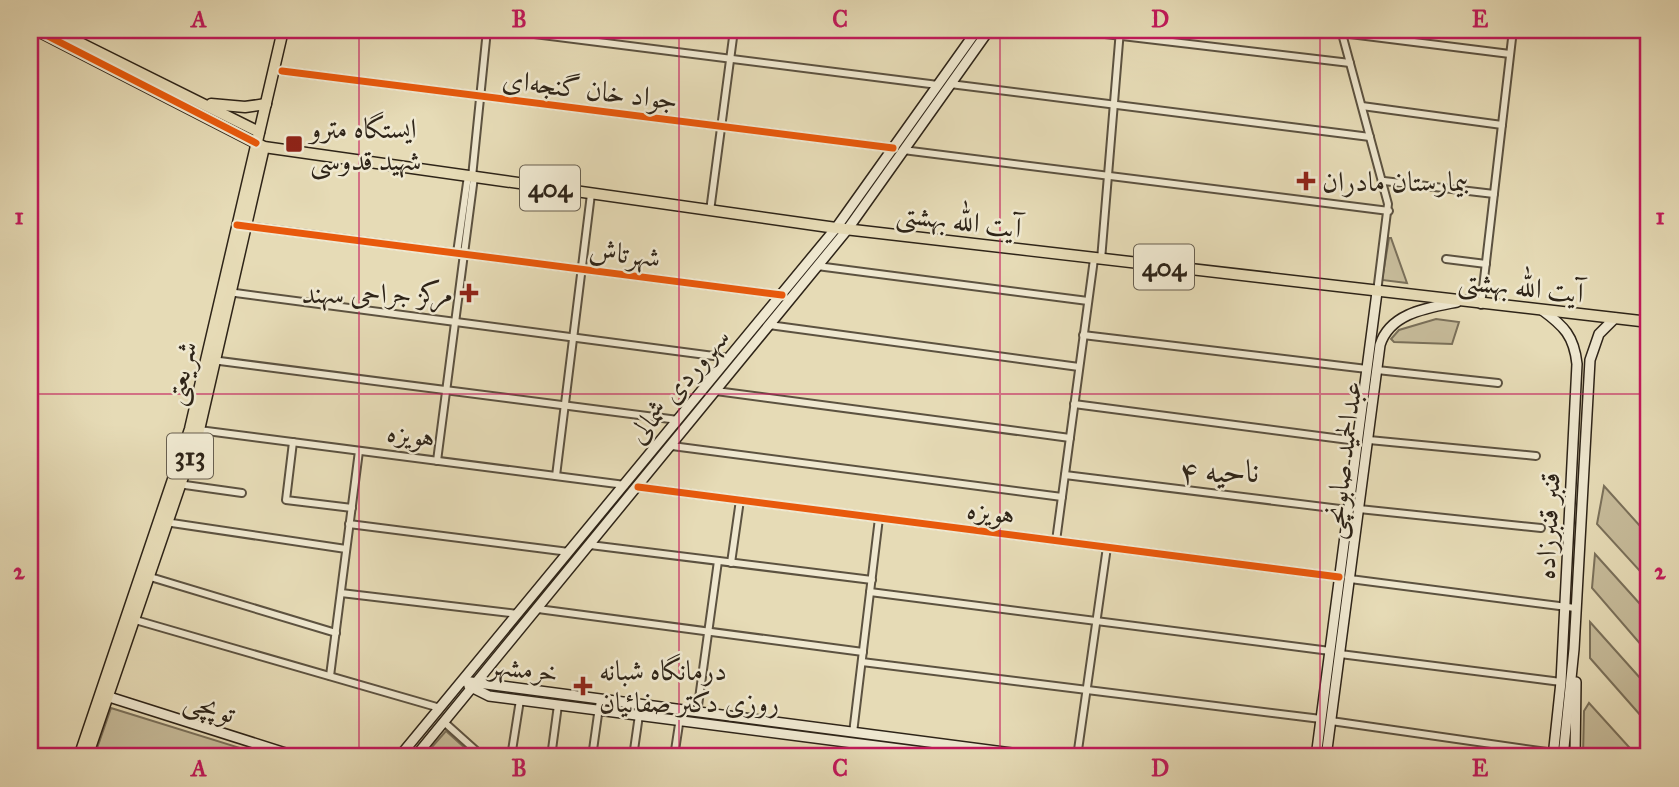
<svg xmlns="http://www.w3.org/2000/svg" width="1679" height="787" font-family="'IM FELL Great Primer',Amiri,serif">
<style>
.green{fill:#c7bc9b;stroke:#7a705a;stroke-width:2}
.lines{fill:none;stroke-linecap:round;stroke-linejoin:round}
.street-casing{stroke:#5c5240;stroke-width:10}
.secondary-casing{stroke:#2e2418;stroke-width:12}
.primary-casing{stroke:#2e2418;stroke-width:13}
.street{stroke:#efe8d0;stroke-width:6}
.secondary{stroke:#efe8d0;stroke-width:9}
.primary{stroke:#e6dbb6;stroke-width:10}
.cycleway-casing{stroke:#efe8d0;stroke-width:11}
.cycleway{stroke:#e8590c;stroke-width:7}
.grid{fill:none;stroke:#c2185b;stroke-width:2;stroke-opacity:0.55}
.poi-dot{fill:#8f2418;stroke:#efe8d0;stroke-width:2.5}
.labels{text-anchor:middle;stroke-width:5;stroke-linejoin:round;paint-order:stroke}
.shield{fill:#efe8d0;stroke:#685f4f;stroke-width:2}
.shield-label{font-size:26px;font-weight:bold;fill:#2e2418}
.street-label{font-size:28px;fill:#2e2418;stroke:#efe8d0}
.poi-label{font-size:28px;fill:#2e2418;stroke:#efe8d0;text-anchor:start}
.quarter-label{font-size:32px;fill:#2e2418;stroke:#efe8d0}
.neatline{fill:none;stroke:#c2185b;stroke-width:2.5}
.grid-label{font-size:23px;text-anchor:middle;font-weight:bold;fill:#c2185b}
</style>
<rect width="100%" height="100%" fill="#e6dbb6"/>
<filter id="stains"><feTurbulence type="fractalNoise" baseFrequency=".00286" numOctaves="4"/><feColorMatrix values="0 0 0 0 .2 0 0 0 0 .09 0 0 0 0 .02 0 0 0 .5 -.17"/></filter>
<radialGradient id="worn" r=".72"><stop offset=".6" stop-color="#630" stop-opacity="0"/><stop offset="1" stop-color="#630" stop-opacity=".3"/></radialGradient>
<g class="green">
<path d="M1389 238H1391L1407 283 1382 280Z"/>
<path d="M1436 319 1459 322 1452 344 1394 342 1391 339 1399 330Z"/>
<path d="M1604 486 1649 536V581L1597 524Z"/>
<path d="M1595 554 1649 614V654L1592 588Z"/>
<path d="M1590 622 1649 688V725L1590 658Z"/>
<path d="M1589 703 1638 757H1583L1584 711Z"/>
<path d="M111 708 269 757H94Z"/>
<path d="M446 731 475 757H423Z"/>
</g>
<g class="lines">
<g class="street-casing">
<g id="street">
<path d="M503 30 938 85"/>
<path d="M1071 30 1350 63"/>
<path d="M1341 30 1388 204 1377 292"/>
<path d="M1342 33 1510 54"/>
<path d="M282 71 893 148"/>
<path d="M950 84 1370 137"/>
<path d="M1362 106 1502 125"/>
<path d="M903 150 1389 211"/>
<path d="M472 177 487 30"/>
<path d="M1384 181 1494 194"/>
<path d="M710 211 734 30"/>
<path d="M245 226 782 295"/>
<path d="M457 253 468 176"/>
<path d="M1446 259 1486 264"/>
<path d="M1101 260 1120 30"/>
<path d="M817 266 1088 301"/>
<path d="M228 292 729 358"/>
<path d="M1481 305 1513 30"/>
<path d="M769 325 1079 367"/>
<path d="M1083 335 1367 369"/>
<path d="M212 360 678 420"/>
<path d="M1377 370 1498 383"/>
<path d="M716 391 1070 438"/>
<path d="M1074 404 1357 441"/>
<path d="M199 430 625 485"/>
<path d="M1369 440 1536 456"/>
<path d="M293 442 286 500 352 508"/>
<path d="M672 446 1062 497"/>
<path d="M437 461 474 177"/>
<path d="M1065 475 1348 510"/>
<path d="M556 476 591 194"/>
<path d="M178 484 242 493"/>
<path d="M638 487 1339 577"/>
<path d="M1359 509 1541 528"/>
<path d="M165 522 346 549"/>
<path d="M349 524 569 552"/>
<path d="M1056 541 1094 259"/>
<path d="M590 545 872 580"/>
<path d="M731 563 740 500"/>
<path d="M147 576 336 633"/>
<path d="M1350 579 1575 608"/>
<path d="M870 592 1330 651"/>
<path d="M341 593 518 614"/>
<path d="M538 609 863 652"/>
<path d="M132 619 440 708"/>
<path d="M1340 654 1561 682"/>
<path d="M862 662 1321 719"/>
<path d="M330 676 359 451"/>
<path d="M697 713 718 561"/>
<path d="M1331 721 1554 753"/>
<path d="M444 722 483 757"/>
<path d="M853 733 879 518"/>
<path d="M511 757 520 700"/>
<path d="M551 757 558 705"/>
<path d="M592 757 600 700"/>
<path d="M633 757 639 715"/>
<path d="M674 757 681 711"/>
<path d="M862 757 863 743"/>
<path d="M1077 757 1107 547"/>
</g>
</g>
<g class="secondary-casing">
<g id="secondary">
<path d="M1542 310C1564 326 1574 336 1577 364L1561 682 1553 757"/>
<path d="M463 681 1043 757"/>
<path d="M469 686 489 696 962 757"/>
<path d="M103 695 298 757"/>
<path d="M399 757 836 228 977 30"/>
<path d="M415 757 847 230 989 30"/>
<path d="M1316 757 1377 292"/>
<path d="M1326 757 1380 345C1390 313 1427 308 1457 302"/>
<path d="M1563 757 1574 649 1590 360 1599 334 1615 318"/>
<path d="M1575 757 1576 682"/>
</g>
</g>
<g class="primary-casing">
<g id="primary">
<path d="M36 30 264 147 836 228 1649 322"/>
<path d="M54 30 259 132"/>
<path d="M211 104 245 107 266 104"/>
<path d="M79 757 190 429 283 30"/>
<path d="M87 757 199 430 264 147"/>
</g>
</g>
<use href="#street" class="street"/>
<use href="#secondary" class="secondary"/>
<use href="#primary" class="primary"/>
<g class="cycleway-casing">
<g id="cycleway">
<path d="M36 30 256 143"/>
<path d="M282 71 893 148"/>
<path d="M237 225 782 295"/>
<path d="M638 487 1339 577"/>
</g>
</g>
<use href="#cycleway" class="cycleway"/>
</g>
<path class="grid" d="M359 30V757M679 30V757M1000 30V757M1320 30V757M30 394H1649"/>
<g class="poi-dot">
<rect x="285" y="135" width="18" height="18" rx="3.5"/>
<path d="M1302.5 170.5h7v7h7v7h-7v7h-7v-7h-7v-7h7z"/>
<path d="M465.5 282.5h7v7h7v7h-7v7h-7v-7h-7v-7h7z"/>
<path d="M579.5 675.5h7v7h7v7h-7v7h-7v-7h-7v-7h7z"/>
</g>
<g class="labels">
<g class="shield">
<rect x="520" y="165.5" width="60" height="45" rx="5"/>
<rect x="1134" y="244.5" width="60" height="45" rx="5"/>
<rect x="167" y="433.5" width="46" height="45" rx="5"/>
</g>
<g class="shield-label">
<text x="550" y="197">404</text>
<text x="1164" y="276">404</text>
<text x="190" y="465">313</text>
</g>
<g class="street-label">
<text transform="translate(590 89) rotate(7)" y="10">جواد خان گنجه‌ای</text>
<text transform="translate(959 220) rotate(7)" y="10">آیت الله بهشتی</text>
<text transform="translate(625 253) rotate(7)" y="10">شهرتاش</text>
<text transform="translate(1521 286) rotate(6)" y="10">آیت الله بهشتی</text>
<text transform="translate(180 373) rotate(-77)" y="10">شریعتی</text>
<text transform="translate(678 385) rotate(-50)" y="10">سهروردی شمالی</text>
<text transform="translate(411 434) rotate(7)" y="10">هویزه</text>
<text transform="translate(1342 460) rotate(-83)" y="10">عبدالحمید صابونچی</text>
<text transform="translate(991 511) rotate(7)" y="10">هویزه</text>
<text transform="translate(1547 526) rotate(-87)" y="10">قنبر قنبرزاده</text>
<text transform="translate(524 668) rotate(7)" y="10">خرمشهر</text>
<text transform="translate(210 706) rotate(18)" y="10">توپچی</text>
</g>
<g class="poi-label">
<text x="310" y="138">ایستگاه مترو<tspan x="310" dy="32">شهید قدوسی</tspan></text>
<text x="1322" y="191">بیمارستان مادران</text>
<text x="453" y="303" text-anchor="end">مرکز جراحی سهند</text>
<text x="599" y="680">درمانگاه شبانه<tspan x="599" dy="32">روزی دکتر صفائیان</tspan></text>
</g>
<g class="quarter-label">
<text x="1219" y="482">ناحیه ۴</text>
</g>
</g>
<rect width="1679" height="787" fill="none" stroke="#e6dbb6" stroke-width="77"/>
<rect x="38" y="38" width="1602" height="710" class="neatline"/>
<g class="grid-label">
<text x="199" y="27">A</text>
<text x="519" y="27">B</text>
<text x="840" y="27">C</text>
<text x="1160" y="27">D</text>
<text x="1480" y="27">E</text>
<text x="19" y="224">1</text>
<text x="1660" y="224">1</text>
<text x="19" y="579">2</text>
<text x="1660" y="579">2</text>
<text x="199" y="776">A</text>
<text x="519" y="776">B</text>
<text x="840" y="776">C</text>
<text x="1160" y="776">D</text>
<text x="1480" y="776">E</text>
</g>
<rect width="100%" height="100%" filter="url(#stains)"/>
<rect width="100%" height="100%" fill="url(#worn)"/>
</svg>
